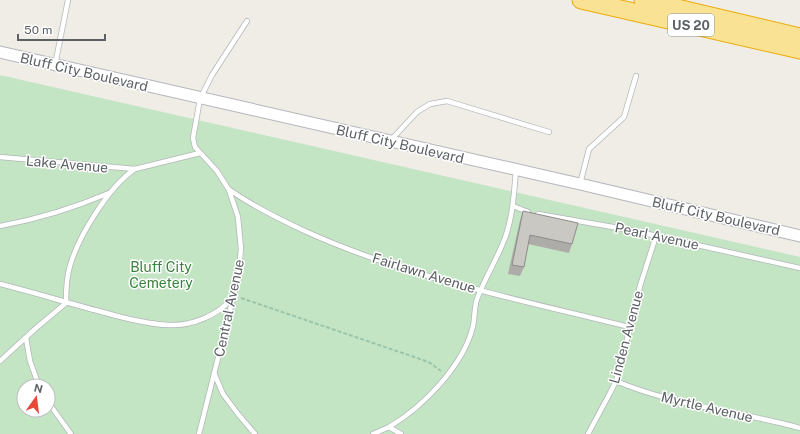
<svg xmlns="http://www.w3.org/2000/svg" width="800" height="434" font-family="'Public Sans',sans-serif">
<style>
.green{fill:#c3e5c4;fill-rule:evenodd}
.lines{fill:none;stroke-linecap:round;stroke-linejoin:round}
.service-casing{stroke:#b3b6ba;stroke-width:6}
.tertiary-casing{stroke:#b3b6ba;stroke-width:13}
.motorway-casing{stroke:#ecab09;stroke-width:19}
.path{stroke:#9bc4a8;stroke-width:2;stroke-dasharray:4 2;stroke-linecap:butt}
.service{stroke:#fff;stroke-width:4.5}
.tertiary{stroke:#fff;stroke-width:11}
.motorway{stroke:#f9e293;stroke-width:17}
.wall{fill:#aeaca8}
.building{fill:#cac8c3;stroke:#8d8c88}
.labels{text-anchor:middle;stroke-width:3;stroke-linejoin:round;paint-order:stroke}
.shield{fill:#fff;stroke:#8e9094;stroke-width:1}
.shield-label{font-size:13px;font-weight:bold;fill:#5d6166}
.street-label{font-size:14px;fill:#5d6166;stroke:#fff}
.park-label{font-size:14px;fill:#38823e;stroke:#fff}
</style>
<rect width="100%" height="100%" fill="#efede6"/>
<path class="green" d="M0 75 800 257V434H0ZM24 386H48V410H24Z"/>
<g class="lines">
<g class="service-casing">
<g id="service">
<path d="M55 65 68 0"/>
<path d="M391 140 417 112 430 104 447 101 549 132"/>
<path d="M0 157 135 169"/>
<path d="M580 184 589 149 624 117 636 76"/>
<path d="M230 190C254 207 281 220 307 232 409 278 521 300 629 327"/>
<path d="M513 206 528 212"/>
<path d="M538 214 630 230 800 268"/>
<path d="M0 226C38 219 74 208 109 193"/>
<path d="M0 284C36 293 71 304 106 313 127 319 148 324 169 325 191 326 218 316 232 298"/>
<path d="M66 303C66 291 66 278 70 266 78 237 109 186 135 169L200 153"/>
<path d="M26 338 30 361 39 386"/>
<path d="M0 361 35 329 66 303"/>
<path d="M214 373 223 394 238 414 255 434"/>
<path d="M616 381C675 406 739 411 800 428"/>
<path d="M48 402 71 434"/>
<path d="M389 427C423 407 464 365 473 326 475 317 474 308 477 299 485 278 497 259 505 238 513 216 514 193 516 170"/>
<path d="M199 434 238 278 241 249 238 217 229 190 217 171 195 147 193 138 200 99 212 75 247 21"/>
<path d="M373 434 389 427 401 434"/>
<path d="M588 434 610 393 616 381 622 360 640 286 656 236"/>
</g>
</g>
<g class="tertiary-casing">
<path id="tertiary" d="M0 52 580 184 800 236"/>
</g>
<g class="motorway-casing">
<g id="motorway">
<path d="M581 0 800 50"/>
<path d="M643 0 800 37"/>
</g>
</g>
<path class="path" d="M241 298 423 360 430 363 441 371"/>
<use href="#service" class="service"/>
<use href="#tertiary" class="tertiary"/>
<use href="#motorway" class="motorway"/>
</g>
<path class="wall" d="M523 211 572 244 569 253 528 244 524 267 520 276 508 274 520 220Z"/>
<path class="building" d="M523 211 578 223 572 244 530 235 524 267 512 265Z"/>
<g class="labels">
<rect class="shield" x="668" y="14" width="46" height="22" rx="3"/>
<g class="shield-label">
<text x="691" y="30">US 20</text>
</g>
<g class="street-label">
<text transform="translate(84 72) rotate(13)" y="5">Bluff City Boulevard</text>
<text transform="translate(400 144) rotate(13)" y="5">Bluff City Boulevard</text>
<text transform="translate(67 164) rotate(5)" y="5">Lake Avenue</text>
<text transform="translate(716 216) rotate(13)" y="5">Bluff City Boulevard</text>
<text transform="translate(657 236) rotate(12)" y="5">Pearl Avenue</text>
<text transform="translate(424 273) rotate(17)" y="5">Fairlawn Avenue</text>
<text transform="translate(229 308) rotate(-78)" y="5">Central Avenue</text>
<text transform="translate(626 337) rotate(-75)" y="5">Linden Avenue</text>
<text transform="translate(707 407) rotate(13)" y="5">Myrtle Avenue</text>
</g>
<g class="park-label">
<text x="161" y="272">Bluff City<tspan x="161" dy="16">Cemetery</tspan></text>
</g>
</g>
<g transform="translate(36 398) rotate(14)"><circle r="19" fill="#ffffff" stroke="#bec0c2"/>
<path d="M0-3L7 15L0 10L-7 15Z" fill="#e34a38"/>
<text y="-6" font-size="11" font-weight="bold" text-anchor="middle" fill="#5d6166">N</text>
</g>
<path d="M18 34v6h87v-6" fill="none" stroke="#5d6166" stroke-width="2"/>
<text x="24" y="34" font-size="12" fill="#5d6166" stroke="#ffffff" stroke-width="3" paint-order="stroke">50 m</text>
</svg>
